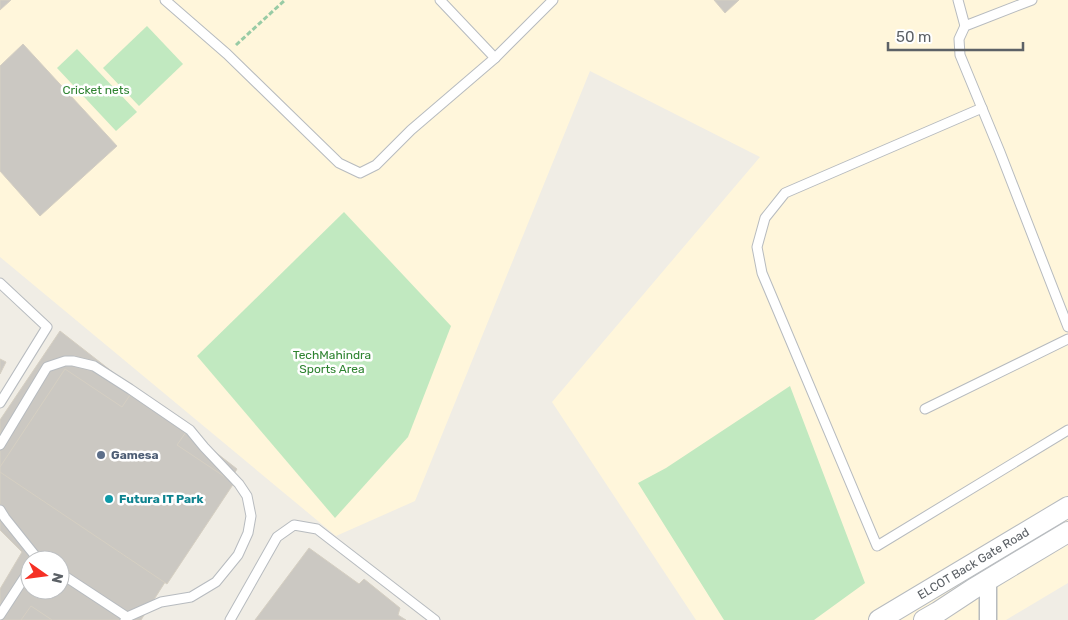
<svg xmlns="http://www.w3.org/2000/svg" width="1068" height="620" font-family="Rubik,sans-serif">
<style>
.commercial{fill:#fff6db}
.green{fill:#c1e9c0}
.building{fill:#cbc8c2;stroke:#d5cfc2;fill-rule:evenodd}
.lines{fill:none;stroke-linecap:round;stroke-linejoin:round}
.service-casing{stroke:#b7bbbf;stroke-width:11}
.minor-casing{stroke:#b7bbbf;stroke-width:19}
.tertiary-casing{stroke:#b7bbbf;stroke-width:22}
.path{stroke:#98cba5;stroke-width:3;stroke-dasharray:5 2.5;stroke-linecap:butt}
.service{stroke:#fff;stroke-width:9}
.minor{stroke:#fff;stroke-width:16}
.tertiary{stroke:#fff;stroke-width:20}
.service-dot{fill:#5c6f8a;stroke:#fff;stroke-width:2}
.culture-dot{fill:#0f9aa8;stroke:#fff;stroke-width:2}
.labels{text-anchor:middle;stroke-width:5;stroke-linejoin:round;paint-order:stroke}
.park-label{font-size:12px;fill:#2e8330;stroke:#fff}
.service-label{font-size:12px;font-weight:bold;fill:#4e5e75;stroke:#fff;text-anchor:start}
.culture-label{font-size:12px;font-weight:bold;fill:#0d838f;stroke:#fff;text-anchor:start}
.street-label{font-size:12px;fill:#5c6166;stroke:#fff}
</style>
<rect width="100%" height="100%" fill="#f0ede5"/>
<path class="commercial" d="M0 0H1068V583L1006 620H696L552 402 760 157 590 71 415 501 336 536 0 257Z"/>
<g class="green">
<path d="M147 26 183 64 139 106 103 68Z"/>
<path d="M77 49 137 112 116 131 57 68Z"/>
<path d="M344 212 451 326 408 437 335 518 197 356Z"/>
<path d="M790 386 865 583 814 620H724L638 483 666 468Z"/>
</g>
<g class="building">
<path d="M0 0H11L0 10Z"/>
<path d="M714 0H739L725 13Z"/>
<path d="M23 44 117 146 40 216 0 171V66Z"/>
<path d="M60 331 237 469 141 620H0V589L22 552 0 530V420ZM30 560H60V590H30Z"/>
<path d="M0 359 6 362 0 374Z"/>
<path d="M65 369 122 407 130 395 186 432 177 445 234 483 167 584 0 472V467Z"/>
<path d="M309 548 359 584 364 579 400 608 398 615 406 620H255Z"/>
<path d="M31 606 52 620H21Z"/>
</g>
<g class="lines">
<g class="service-casing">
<g id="service">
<path d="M165 0 227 54 339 163 360 173 376 165 411 130 495 58"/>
<path d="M440 0 495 58 553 0"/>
<path d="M958 0 965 26"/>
<path d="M1032 0 965 26 959 39 960 55 1000 152 1068 327"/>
<path d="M982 108 785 193 765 218 757 247 762 273 877 546 1068 430"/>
<path d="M0 283 47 327 0 403"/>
<path d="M925 409 1068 339"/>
<path d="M0 445 47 367 65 361H73L94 366 130 389 190 430 204 447 239 484 247 496 251 516 248 533 238 555 216 582 191 597 161 602 127 617"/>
<path d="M0 510 5 518 37 558"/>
<path d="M60 573 127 617 125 620"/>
<path d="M0 615 30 569"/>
<path d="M230 620 277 537 294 525 317 529 435 620"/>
</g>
</g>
<g class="minor-casing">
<path id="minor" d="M988 620V580"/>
</g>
<g class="tertiary-casing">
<g id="tertiary">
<path id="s1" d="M879 620 1068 507"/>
<path d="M924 620 938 612 973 589 1068 532"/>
</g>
</g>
<path class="path" d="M236 45 285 0"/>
<use href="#service" class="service"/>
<use href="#minor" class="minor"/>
<use href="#tertiary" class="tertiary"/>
</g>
<circle class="service-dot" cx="101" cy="455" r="5"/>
<circle class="culture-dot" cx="109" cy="499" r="5"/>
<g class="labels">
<g class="park-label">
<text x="96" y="94">Cricket nets</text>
<text x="332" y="359">TechMahindra<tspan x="332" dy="14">Sports Area</tspan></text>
</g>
<g class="service-label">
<text x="111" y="459">Gamesa</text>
</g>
<g class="culture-label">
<text x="119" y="503">Futura IT Park</text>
</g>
<g class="street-label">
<text dy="4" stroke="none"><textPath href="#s1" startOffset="110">ELCOT Back Gate Road</textPath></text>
</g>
</g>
<g transform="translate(45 575) rotate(104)"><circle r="24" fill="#ffffff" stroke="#bec0c2"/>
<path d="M0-4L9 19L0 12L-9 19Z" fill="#f53025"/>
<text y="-8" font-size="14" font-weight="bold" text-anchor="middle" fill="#5c6166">N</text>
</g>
<path d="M888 42v8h135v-8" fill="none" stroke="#5c6166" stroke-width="2.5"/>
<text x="896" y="42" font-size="15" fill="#5c6166" stroke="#ffffff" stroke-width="4" paint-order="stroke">50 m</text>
</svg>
